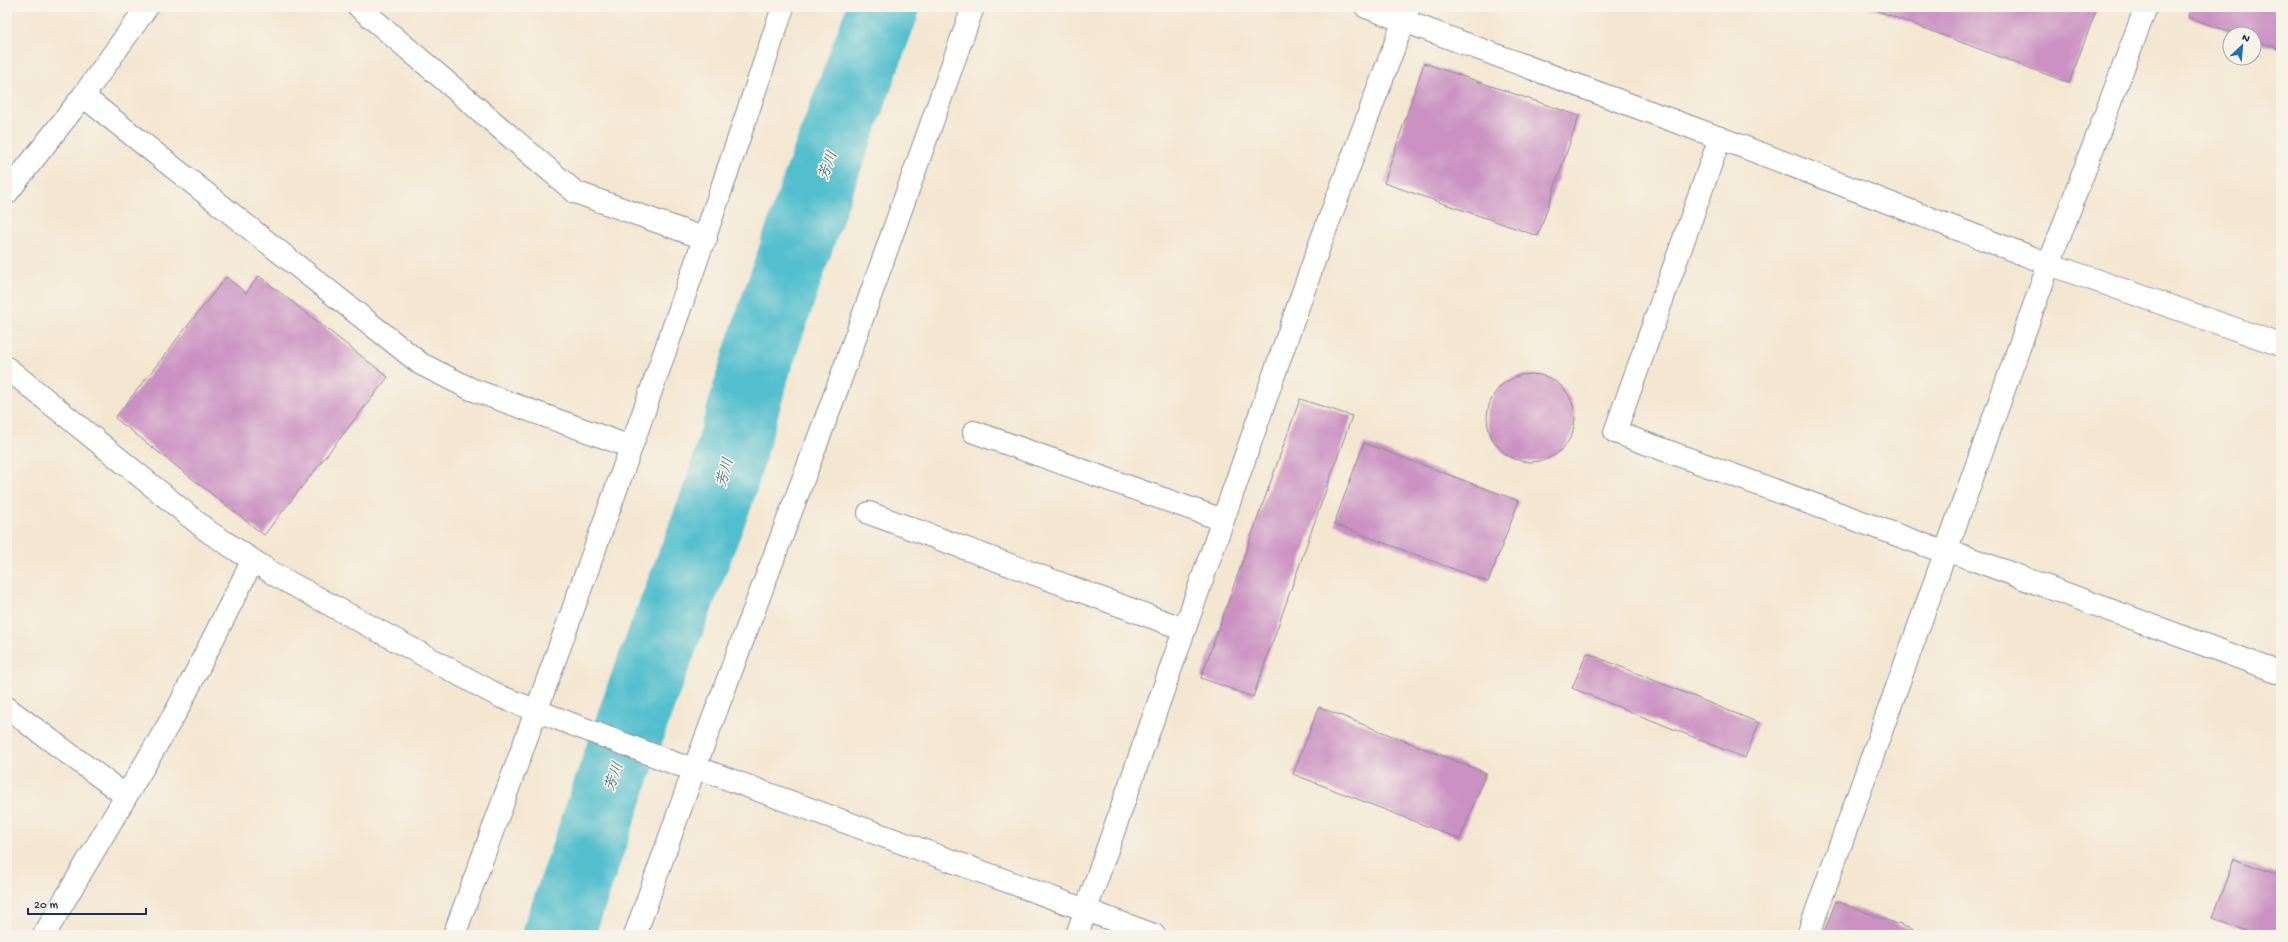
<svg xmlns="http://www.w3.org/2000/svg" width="2288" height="942" font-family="'Gochi Hand','Klee One',sans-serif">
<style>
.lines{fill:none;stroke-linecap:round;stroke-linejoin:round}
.river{stroke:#53bfce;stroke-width:71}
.building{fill:#ca91c2}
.minor-casing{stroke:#888b98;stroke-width:24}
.tertiary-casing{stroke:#888b98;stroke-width:24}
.minor{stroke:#fff;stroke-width:22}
.tertiary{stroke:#fff;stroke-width:22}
.labels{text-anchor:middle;stroke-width:3.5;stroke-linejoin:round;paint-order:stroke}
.water-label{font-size:15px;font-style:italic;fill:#2c5a80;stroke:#f7f3e8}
</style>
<rect width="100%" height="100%" fill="#f7f3e8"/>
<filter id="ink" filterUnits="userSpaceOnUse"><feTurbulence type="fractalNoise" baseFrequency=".025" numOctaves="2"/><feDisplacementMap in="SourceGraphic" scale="8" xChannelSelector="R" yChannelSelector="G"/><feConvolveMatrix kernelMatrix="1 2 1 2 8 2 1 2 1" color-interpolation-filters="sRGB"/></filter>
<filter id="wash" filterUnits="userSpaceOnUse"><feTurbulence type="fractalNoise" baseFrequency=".012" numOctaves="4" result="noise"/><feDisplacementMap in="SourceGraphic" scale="16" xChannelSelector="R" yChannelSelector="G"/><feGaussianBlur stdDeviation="0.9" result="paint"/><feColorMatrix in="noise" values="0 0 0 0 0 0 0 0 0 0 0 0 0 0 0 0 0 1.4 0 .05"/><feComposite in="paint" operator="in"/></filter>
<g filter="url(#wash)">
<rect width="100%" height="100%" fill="#f4e7d1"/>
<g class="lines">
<path class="river" d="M558 935 642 693 719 493 757 361 817 187 884 7"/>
</g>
<g id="blocks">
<g class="building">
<path d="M1868 7H2093L2097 8 2069 83Z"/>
<path d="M2191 7H2281V50L2254 40V34H2237L2188 17Z"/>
<path d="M1424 63 1579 116 1538 236 1384 183Z"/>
<path d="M259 276 388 377 264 535 115 418 226 277 246 293Z"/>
<circle cx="1531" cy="418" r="44"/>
<path d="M1300 399 1352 416 1253 697 1201 678Z"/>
<path d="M1364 443 1519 501 1488 582 1334 524Z"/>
<path d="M1587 653 1759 723 1745 758 1572 688Z"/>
<path d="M1319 707 1486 773 1460 839 1293 774Z"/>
<path d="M2234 859 2281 876V935H2257L2212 918Z"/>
<path d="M1836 901 1927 935H1823Z"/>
</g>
</g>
</g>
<g filter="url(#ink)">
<use href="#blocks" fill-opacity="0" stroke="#888b98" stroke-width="1"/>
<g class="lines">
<g class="minor-casing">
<g id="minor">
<path d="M359 7 575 192 706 239"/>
<path d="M1366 7 1720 138 2049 264 2281 345"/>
<path d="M83 96 421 364 471 389 631 447"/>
<path d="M1720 138 1615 432 1944 552 1958 554 2281 673"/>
<path d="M7 193 83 96 147 7"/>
<path d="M7 368 209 532 277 576 501 697 679 765 695 767 1154 935"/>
<path d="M974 432 1223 520"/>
<path d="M869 513 1184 629"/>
<path d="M7 708 126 796"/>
<path d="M44 935 177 710 252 562"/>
<path d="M635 935 695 767 837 389 973 7"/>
<path d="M1077 935 1320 244 1409 7"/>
<path d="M1808 935 2049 264 2146 7"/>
</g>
</g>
<g class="tertiary-casing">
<path id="tertiary" d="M454 935C568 627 679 319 783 7"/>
</g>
<use href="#minor" class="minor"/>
<use href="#tertiary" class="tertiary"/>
</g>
</g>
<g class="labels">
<g class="water-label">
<text transform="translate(827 165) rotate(-70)" y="5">芳川</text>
<text transform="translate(724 472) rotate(-74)" y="5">芳川</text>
<text transform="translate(613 776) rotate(-71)" y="5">芳川</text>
</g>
</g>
<rect width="2288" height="942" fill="none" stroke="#f7f3e8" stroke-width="24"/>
<g transform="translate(2242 46) rotate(26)"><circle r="19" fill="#f7f3e8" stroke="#9fa5b1"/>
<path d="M0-3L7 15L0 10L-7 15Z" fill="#1f6fb2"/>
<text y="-6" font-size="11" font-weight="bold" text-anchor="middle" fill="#1b2f5e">N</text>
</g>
<path d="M28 908v6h118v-6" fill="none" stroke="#1b2f5e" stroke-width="2"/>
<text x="34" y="908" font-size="12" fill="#1b2f5e" stroke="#f7f3e8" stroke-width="3" paint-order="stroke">20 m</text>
</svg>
